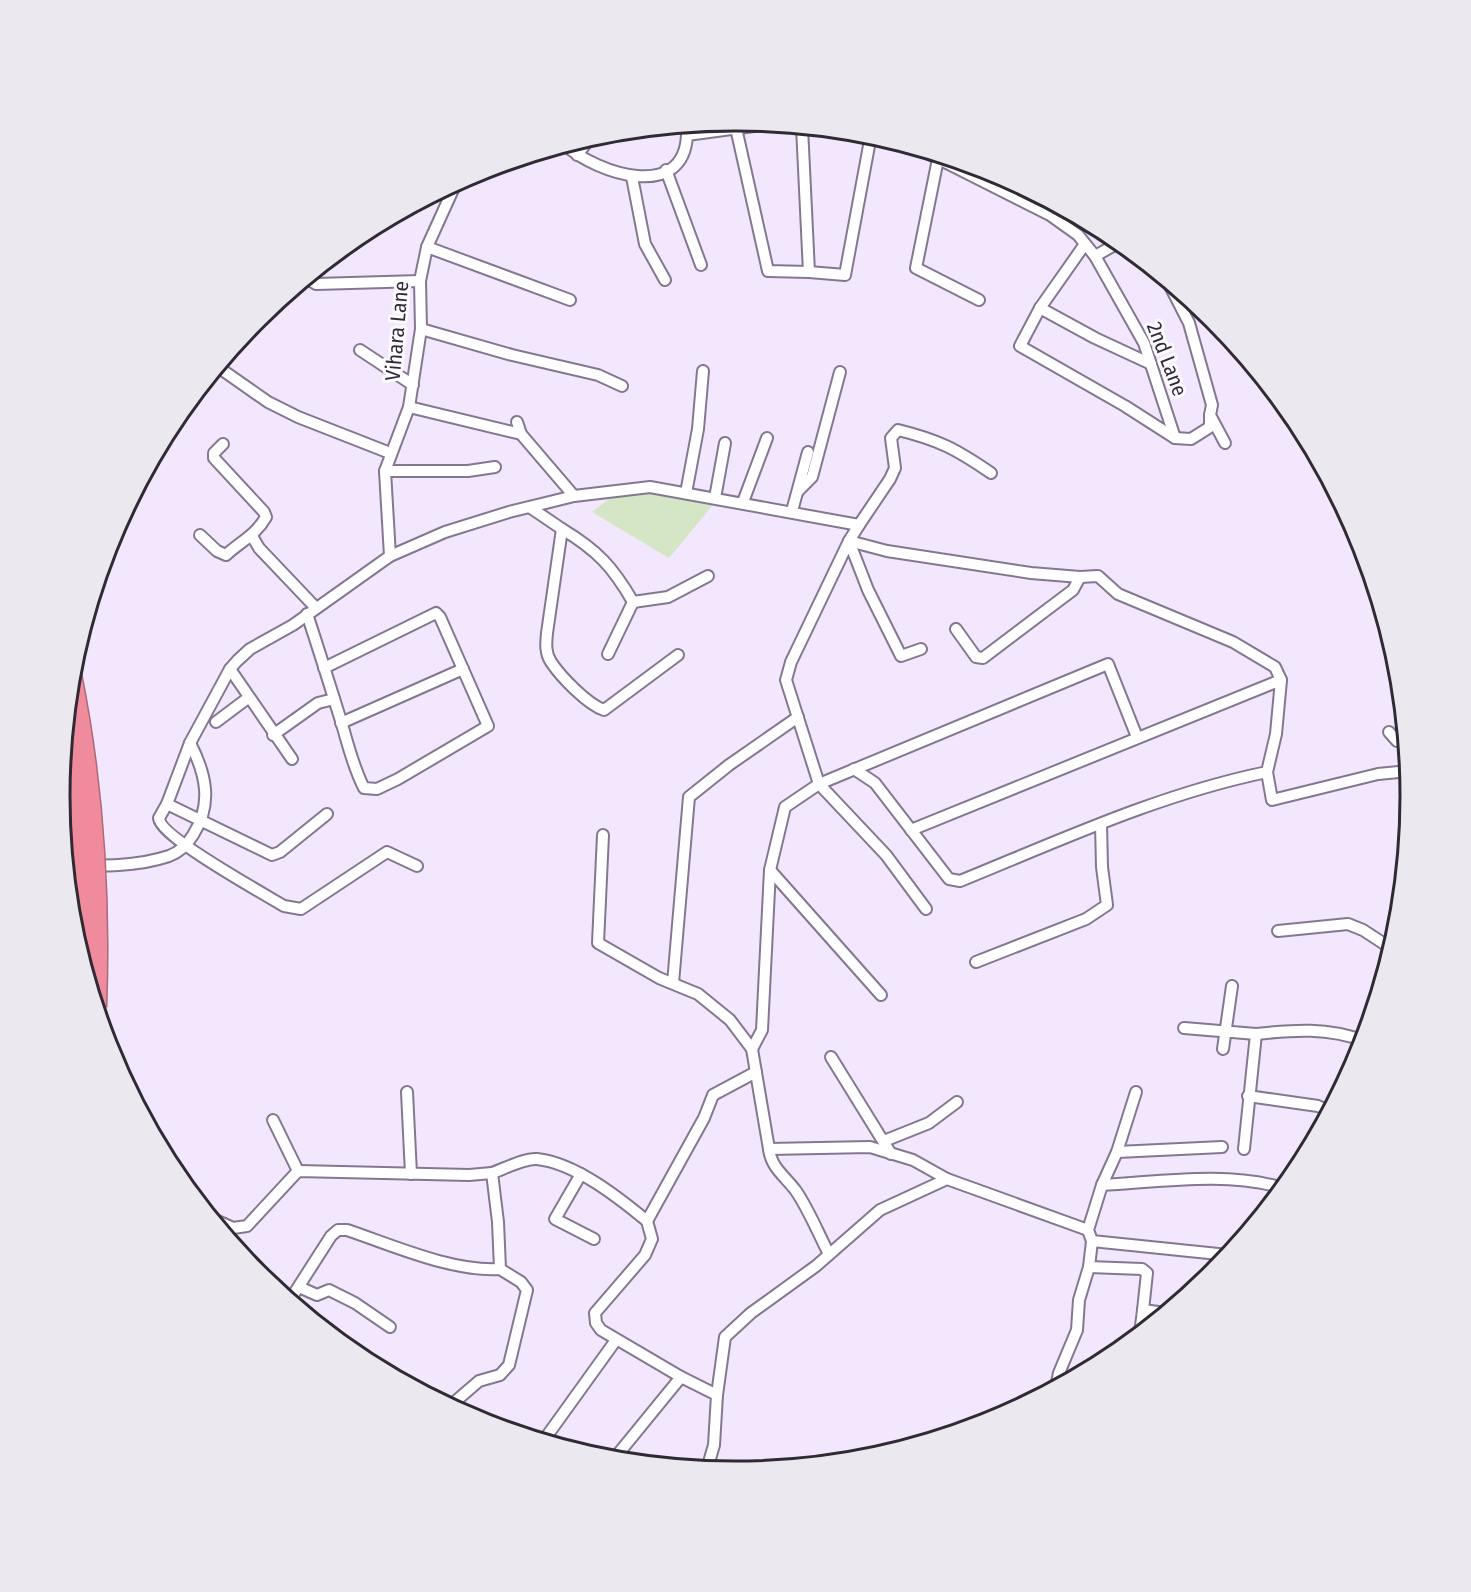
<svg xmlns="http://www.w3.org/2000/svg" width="1471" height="1592" font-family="'Fira Sans Condensed',sans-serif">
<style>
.green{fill:#d4e6c5}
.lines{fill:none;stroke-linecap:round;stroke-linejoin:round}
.stream{stroke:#92cae4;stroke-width:2}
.minor-casing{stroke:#847791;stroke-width:14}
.minor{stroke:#fff;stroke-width:10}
.motorway-bridge-casing{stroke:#ac6978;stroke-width:21;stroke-linecap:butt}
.motorway-bridge{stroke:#ef8b9c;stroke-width:18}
.labels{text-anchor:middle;stroke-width:6;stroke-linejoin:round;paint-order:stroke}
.street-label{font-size:21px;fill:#302a35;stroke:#fcf9ff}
.rim{fill:none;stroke:#302a35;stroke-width:3}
</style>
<rect width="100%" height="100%" fill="#f3e7fe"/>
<path class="green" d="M650 491 716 501 669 558 592 512 617 493Z"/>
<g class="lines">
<path class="stream" d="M1302 429 1297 432 1313 450"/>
<g class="minor-casing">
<g id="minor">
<path d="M736 128 768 271 809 272 802 127"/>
<path d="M565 145C598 174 684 202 687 135L769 124"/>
<path d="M921 150 1050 215 1078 235 1095 256 1144 343 1175 438"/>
<path d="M577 155 591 137"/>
<path d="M938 159 916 268 979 300"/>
<path d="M666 170 701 265"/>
<path d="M632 177 645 244 665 280"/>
<path d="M1085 244 1040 308 1020 346 1125 406 1175 438 1191 439 1210 427V415"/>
<path d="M427 247 570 300"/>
<path d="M1095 256 1120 242"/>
<path d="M809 272 845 275 871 135"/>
<path d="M311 275V281L316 284 420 281"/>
<path d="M1167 280 1189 323 1212 405 1210 415 1225 443"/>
<path d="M1040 308 1095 338 1151 364"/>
<path d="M421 329 512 355 598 375 622 386"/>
<path d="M360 350 413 385"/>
<path d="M218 367 268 402 298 417 390 453"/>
<path d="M409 407 521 434"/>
<path d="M517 422 521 434 574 496"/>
<path d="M385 471H468L495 467"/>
<path d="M798 491 812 477 840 372"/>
<path d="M686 493 698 429 703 371"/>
<path d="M715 498 725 443"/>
<path d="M743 502 767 438"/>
<path d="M531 508 562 529 547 633C546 643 545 653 551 662 561 677 587 704 604 710L678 655"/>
<path d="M792 511 808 452"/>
<path d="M859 525 890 479 895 468 891 438 898 430C939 440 956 449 991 473"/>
<path d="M562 529C597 550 613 567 633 602L608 654"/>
<path d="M200 535 217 551 226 555C240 542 256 535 266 517L264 512 214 458V453L223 444"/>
<path d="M252 536 259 548 316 608"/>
<path d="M390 556 385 471 409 407 421 329 420 281 427 247 456 183"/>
<path d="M633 602 668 597 708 576"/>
<path d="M307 614C319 650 330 686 341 721 348 744 353 767 364 788L377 789 398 779 488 726 440 617 436 613 324 668"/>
<path d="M956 629 976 657 983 658 1073 590 1080 577"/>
<path d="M921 649 901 656 868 590 849 541 791 662 786 680 819 784 886 855 926 909"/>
<path d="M230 669 292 759"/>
<path d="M216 722 248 698"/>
<path d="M341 723 463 669"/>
<path d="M1389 732 1397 741 1406 743"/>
<path d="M273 735 318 703 334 699"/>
<path d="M854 769 875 783 949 879 960 881C1061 840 1160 794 1267 772"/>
<path d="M167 804 272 855 280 852 327 814"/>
<path d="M911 830 1281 680"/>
<path d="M603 835 598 943 659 978 698 994 730 1020 752 1049 769 1149 870 1147 913 1160 947 1179"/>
<path d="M67 865C101 866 136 867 169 856 180 852 187 845 193 835 213 804 206 774 190 743"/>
<path d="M417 866 387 852 301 909 284 906C264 894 159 836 159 818L167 804 190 743 230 669 237 661 250 649 293 625 390 556 445 532 509 512 574 496 650 487 859 525 849 541 887 551 1031 573 1080 577 1098 576 1118 594 1233 642 1275 667 1281 680 1276 734 1267 772 1272 800 1378 774 1409 771"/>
<path d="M770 870 881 995"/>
<path d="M1278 931 1348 924 1363 930 1392 949"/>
<path d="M976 962 1086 919 1107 905 1102 867 1101 824"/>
<path d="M673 983 689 797 729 765 798 717"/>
<path d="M1184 1028 1256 1034"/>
<path d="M752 1049 762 1030 770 870 785 807 819 784 1108 664 1137 737"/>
<path d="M1223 1049 1232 986"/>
<path d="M831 1057 891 1154"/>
<path d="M1341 1084 1343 1085"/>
<path d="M407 1092 411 1174"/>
<path d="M1248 1096 1318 1106 1329 1111"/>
<path d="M273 1120 298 1171"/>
<path d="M884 1141 929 1123 957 1102"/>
<path d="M769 1149C771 1168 786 1177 796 1191 809 1210 818 1233 829 1254"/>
<path d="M1244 1149 1256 1034C1293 1030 1328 1027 1364 1041"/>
<path d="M1117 1152 1222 1147"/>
<path d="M581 1174 555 1219 594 1239"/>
<path d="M1102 1185 1117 1152 1136 1092"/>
<path d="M213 1219 233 1228 247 1226 298 1171 469 1175 492 1173"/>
<path d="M647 1221 652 1239 645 1255 595 1313 596 1323 601 1330 681 1377"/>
<path d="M1092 1241 1228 1255"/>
<path d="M1089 1267 1142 1269 1147 1273 1143 1310"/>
<path d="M299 1287 317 1295 329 1290 355 1303 390 1327"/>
<path d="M290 1300 331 1236 338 1230H347C392 1245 452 1272 500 1269"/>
<path d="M1140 1334 1143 1310 1166 1313"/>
<path d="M1056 1387 1059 1373 1077 1330 1079 1300 1089 1267 1092 1241 1088 1230 1102 1185C1160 1182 1226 1171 1283 1188"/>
<path d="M717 1395 725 1337 751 1313 816 1266 880 1210 947 1179 1088 1230"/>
<path d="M450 1406 479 1381 500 1375 509 1365 527 1290 521 1282 500 1269 498 1222 492 1173C504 1169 524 1158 537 1159 575 1163 618 1197 647 1221L704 1118 713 1095 756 1072"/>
<path d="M544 1440 616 1340"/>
<path d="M614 1459 681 1377 717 1395 714 1445 707 1469"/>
</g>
</g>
<use href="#minor" class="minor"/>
<g class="motorway-bridge-casing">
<g id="motorway-bridge">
<path d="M72 675C94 784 101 896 97 1007"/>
<path d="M66 732C78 805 82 879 80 952"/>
</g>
</g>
<use href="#motorway-bridge" class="motorway-bridge"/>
</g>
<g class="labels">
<g class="street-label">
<text transform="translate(397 331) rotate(-85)" y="7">Vihara Lane</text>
<text transform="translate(1167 359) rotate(69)" y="7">2nd Lane</text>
</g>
</g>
<path d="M0 0H1471V1592H0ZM70 796a665 665 0 1 1 1330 0a665 665 0 1 1-1330 0Z" fill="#ece8ef" fill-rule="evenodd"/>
<path class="rim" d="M70 796a665 665 0 1 1 1330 0a665 665 0 1 1-1330 0Z"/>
</svg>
